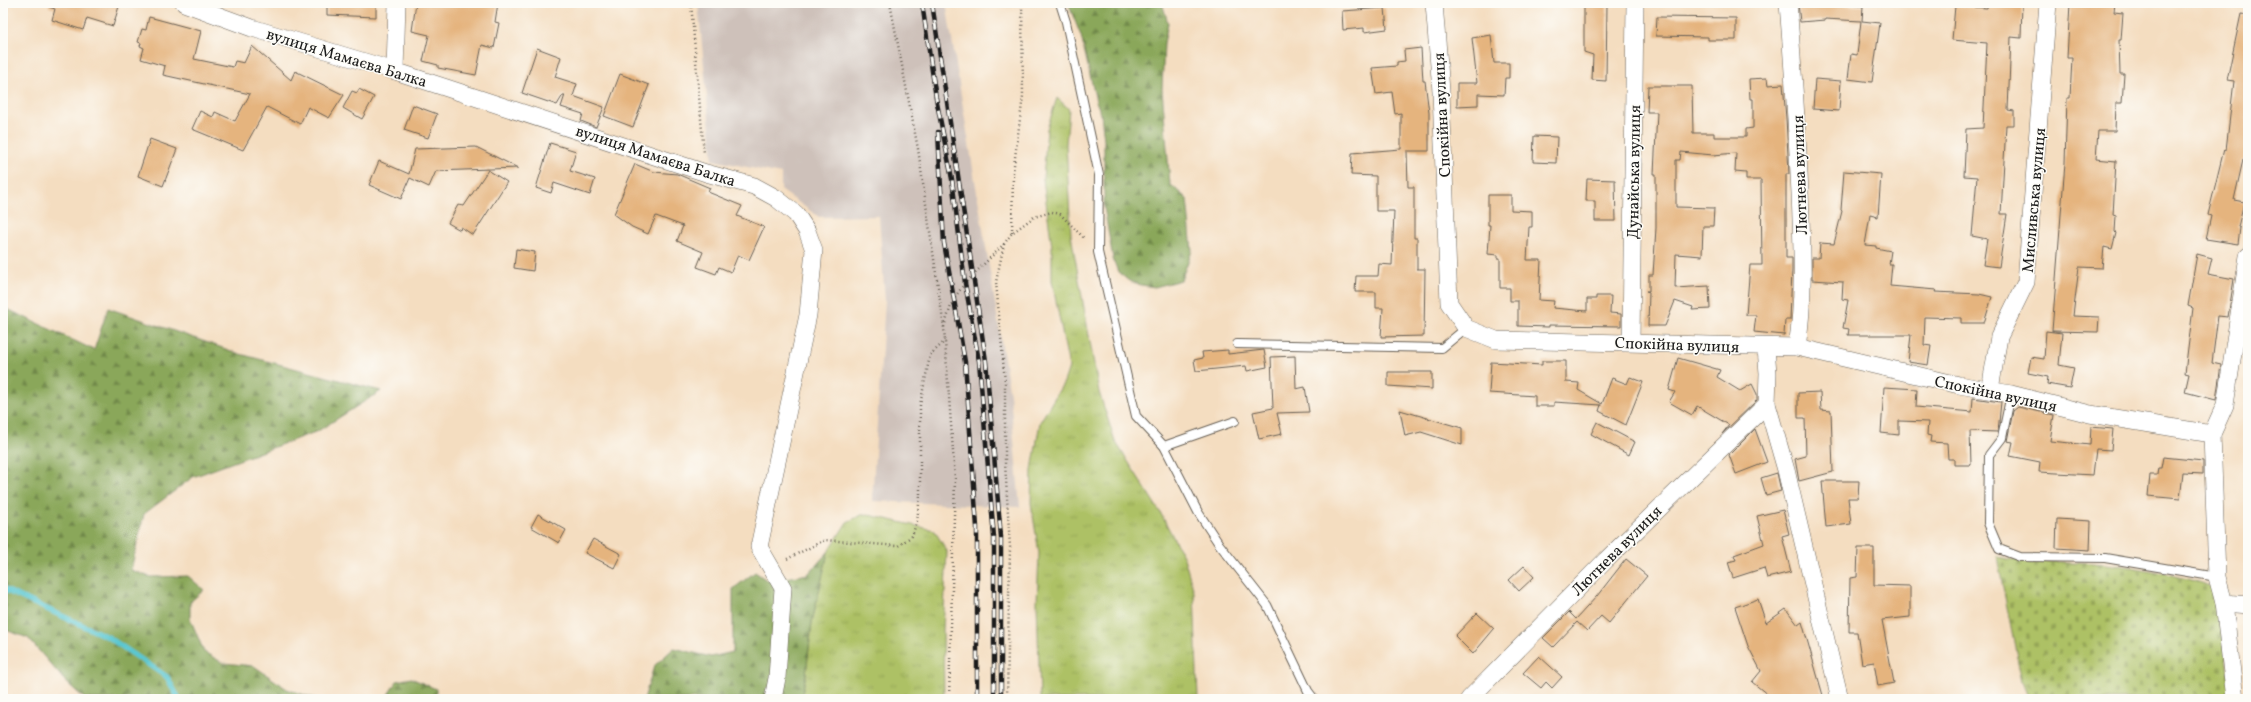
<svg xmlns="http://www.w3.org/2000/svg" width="2251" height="702" font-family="Vollkorn,serif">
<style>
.railway{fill:#cec1ba}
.grass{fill:url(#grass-tufts);stroke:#646e40}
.forest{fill:url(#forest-firs);stroke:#53623b}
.cemetery{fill:url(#cemetery-stones);stroke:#646e40}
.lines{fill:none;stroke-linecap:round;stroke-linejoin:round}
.stream{stroke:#5ac7d1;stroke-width:5.5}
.building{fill:#e5b47e}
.lane-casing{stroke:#686055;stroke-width:10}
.street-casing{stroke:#686055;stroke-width:18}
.path{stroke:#686055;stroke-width:2.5;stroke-dasharray:1 3;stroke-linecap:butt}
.lane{stroke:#fff;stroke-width:8}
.street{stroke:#fff;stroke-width:17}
.rail-casing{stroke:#1c1c1c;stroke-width:4.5}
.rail{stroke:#fdfcf7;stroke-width:3;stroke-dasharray:9;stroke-linecap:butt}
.labels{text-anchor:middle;stroke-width:3;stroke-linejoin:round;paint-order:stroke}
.street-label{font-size:16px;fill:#1c1c1c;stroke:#fdfcf7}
</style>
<defs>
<pattern id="grass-tufts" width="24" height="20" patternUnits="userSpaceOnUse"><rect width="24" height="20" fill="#adc165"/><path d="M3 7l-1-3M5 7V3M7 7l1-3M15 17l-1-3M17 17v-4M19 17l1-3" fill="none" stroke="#94a557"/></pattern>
<pattern id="forest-firs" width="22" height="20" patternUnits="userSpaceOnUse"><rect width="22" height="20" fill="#8aa75a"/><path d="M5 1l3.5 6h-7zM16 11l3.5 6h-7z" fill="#70874a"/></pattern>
<pattern id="cemetery-stones" width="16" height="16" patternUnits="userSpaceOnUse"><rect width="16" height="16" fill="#adc165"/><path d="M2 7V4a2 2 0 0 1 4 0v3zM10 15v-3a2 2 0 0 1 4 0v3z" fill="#94a557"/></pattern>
</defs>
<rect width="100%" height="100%" fill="#fdfcf7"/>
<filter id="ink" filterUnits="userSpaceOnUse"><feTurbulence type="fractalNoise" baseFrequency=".025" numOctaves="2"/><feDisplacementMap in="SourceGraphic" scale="8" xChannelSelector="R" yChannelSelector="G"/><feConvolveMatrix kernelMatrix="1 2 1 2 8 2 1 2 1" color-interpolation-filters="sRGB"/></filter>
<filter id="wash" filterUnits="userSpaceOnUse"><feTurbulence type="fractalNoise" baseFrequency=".012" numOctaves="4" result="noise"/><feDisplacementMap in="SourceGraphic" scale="16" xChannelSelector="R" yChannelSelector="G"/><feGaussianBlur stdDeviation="0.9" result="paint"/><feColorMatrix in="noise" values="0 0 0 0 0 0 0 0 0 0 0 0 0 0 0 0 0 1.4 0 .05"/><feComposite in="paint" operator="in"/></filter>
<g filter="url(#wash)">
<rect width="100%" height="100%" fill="#f4ddc0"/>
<path class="railway" d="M698 3H946L1010 395 1020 507 872 501 885 301 879 216 819 217 781 190V174L713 160Z"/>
<g class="grass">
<path d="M1057 98 1069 109 1066 144 1071 235 1099 392 1115 441 1160 512 1184 558 1194 592 1198 699H1040L1037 602 1039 553 1031 503 1032 470 1040 422 1064 382 1069 367 1052 281V247L1043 179 1047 129Z"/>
<path d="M864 514 934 530 947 551 943 631 944 699H801L806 674 812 622 828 552 847 522Z"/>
</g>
<g class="forest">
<path d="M1068 3H1162L1168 23 1164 43 1162 89 1170 184 1187 199 1192 251 1181 280 1155 287 1141 285 1129 281 1118 272 1113 259 1104 207V140L1101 114 1096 101 1081 36Z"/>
<path d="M3 307 94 350 108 308 240 354 381 391 318 431 193 477 144 514 131 570 151 577 188 576 204 590 190 602V618L204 652 223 663 254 666 287 689 317 699H85L65 681 28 638 3 629Z"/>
<path d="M828 552 812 622 806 674 801 699H644L654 666 674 648 711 657 733 652V589L755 572 768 581 808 574Z"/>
<path d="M411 678 436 689V699H385L397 681Z"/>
</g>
<path class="cemetery" d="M1997 557C2033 564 2069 560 2105 564 2140 567 2182 576 2216 588L2232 699H2029L2022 682Z"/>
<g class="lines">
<path class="stream" d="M3 589 108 637 167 677 179 699"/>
</g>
<g id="blocks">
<g class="building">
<path d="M49 3H120L113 26 87 18 83 30 52 20 55 9 49 7Z"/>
<path d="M327 3H376V17L327 15Z"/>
<path d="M416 3H498L495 22 499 23 494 48 482 45 476 75 438 68V65L423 61 429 35 412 31Z"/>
<path d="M1584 3H1607L1606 81 1592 80 1593 55 1584 52Z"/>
<path d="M1798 3 1863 6 1862 21 1880 23 1872 82 1848 79 1851 54 1857 55 1861 21 1825 19V20L1800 22Z"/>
<path d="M1988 3H2022L2021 38 2011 37 2008 110 2014 111V125H2006L2001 214H2007L1999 267 1983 265 1987 239 1972 236 1977 177 1964 176 1966 129 1983 128 1987 43 1952 40 1955 6 1987 8Z"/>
<path d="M2070 3H2115L2114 12 2123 13 2121 40H2119L2120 74H2124L2122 103H2116L2115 131H2098L2096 159 2116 161 2113 215 2116 216 2115 232 2116 233 2112 249 2104 247 2102 268 2079 267 2073 316 2099 317 2098 332 2052 331 2065 163 2067 98H2070L2072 58H2067Z"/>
<path d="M1385 8 1387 29 1364 32V28L1343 30 1342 11Z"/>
<path d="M2241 14 2248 15V162L2243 160 2234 200 2244 202 2238 227 2240 228 2238 244 2206 239 2211 216 2208 215 2224 149 2226 150 2234 81 2227 80Z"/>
<path d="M149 17 201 31 194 59 233 67 235 61 244 63 252 46 291 80 295 71 344 95 329 118 308 107 300 124 267 107 243 150 192 129 200 111 213 117 215 112 235 121 250 94 163 75 165 66 141 59 144 48 140 46 141 43 138 42 142 29 146 30Z"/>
<path d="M1657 17 1736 18V40H1708V37L1656 36Z"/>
<path d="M1491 35 1494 63H1509V78H1505L1504 95 1478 94V105L1457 106V83H1477L1472 38Z"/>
<path d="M537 48 561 57 555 77 577 84 573 96 604 107 596 127 581 121 583 114 561 107 565 95H563L557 105 522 93Z"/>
<path d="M1421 48 1423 81H1425L1429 113V151H1407L1408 187H1414V238H1417V269H1425L1424 336 1381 337 1383 308H1376V292H1355L1356 276H1378L1379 264 1392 265 1394 211H1376V176L1351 175 1352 153 1401 149V113L1395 114 1392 92 1376 94 1372 68 1397 66V62L1405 61 1404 50Z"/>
<path d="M620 74 649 85 633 127 604 116Z"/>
<path d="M1767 78 1768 85 1783 84 1786 118 1789 174H1786V258H1792V270L1790 320H1785L1784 335 1754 332 1756 315H1746L1750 265H1762L1761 180H1746V173L1735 172 1736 153 1713 155 1681 152 1680 160H1676V207L1714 208 1713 226H1703L1702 256 1676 254 1675 288 1709 286 1710 309 1692 310 1693 307 1675 301 1665 326H1648L1649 292 1646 291H1649V275H1653L1656 228V174H1654L1657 112H1647L1648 86H1692L1693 133H1714V137H1746V129L1753 128V99H1750L1749 79Z"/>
<path d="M1815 79 1841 81 1839 111 1813 109Z"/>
<path d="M359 89 374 97 362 119 343 108 352 91 357 93Z"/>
<path d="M413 105 437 114 428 138 404 130Z"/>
<path d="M1534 136 1557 137 1556 163 1533 162Z"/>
<path d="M150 139 177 149 163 186 138 176Z"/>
<path d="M550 143 576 151 570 171 595 179 590 195 554 183 551 193 536 188Z"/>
<path d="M476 147 518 168 436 171 429 187 410 178 401 199 369 185 379 161 409 174 415 149Z"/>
<path d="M635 164 654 172 677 174 710 188 708 192 742 206 737 216 764 227 749 260 738 255 731 272 719 267 716 274 697 267 703 252 677 241 683 226 656 216 648 234 632 227 614 214Z"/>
<path d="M488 170 507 182 473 235 461 227 460 230 448 223 458 205 464 206Z"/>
<path d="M1844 171 1881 174 1878 217 1870 215 1865 245 1876 246V248L1891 251 1889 264H1892L1890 286 1936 290 1935 292 1979 294 1992 297 1984 323H1961V318L1925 317 1924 345 1931 346 1928 365 1908 362 1911 335H1848L1849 329 1843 328 1848 300 1842 299 1843 282 1812 280V258H1819L1820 243 1834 244 1842 211 1841 210Z"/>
<path d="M1587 179 1615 180 1616 221H1595V201H1586Z"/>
<path d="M1488 195H1511V210L1532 211V227H1529L1527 260H1541L1539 300 1554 301 1553 308 1587 311V299H1596V296H1611L1610 313 1621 314V326L1549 325V327L1518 326V301H1510V288H1500V258H1498V255L1488 254 1490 225H1488Z"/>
<path d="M516 249 535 252 533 271 514 268Z"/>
<path d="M2197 254 2212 258 2208 274 2234 279 2228 317 2218 316 2212 363 2221 365 2216 400 2185 392 2189 374 2185 373 2193 308 2188 306Z"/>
<path d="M2046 331 2062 333 2059 365 2074 368 2070 388 2047 384 2048 377 2028 373 2031 357 2044 359Z"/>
<path d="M1228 350V354L1264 350 1267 367 1247 371 1246 366 1196 371 1194 360 1203 358 1202 352Z"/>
<path d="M1295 356 1296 389 1305 387 1309 412 1277 413 1282 434 1259 439 1253 412 1273 408 1271 357Z"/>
<path d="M1678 358 1720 370 1717 377 1740 391 1752 384 1757 394V400L1722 434 1729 425 1697 406 1692 415 1669 402 1675 392 1669 390Z"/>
<path d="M1542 361H1566V382L1579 383 1578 390 1602 404 1612 378 1627 384 1630 377 1643 382 1626 425 1599 411 1601 405 1554 402V406H1535V396L1489 393 1491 362 1542 365Z"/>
<path d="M1388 372H1432V389L1388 386Z"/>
<path d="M1884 387 1917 389 1916 407 1972 412 1973 398 2001 402 1998 432 1970 431 1971 465H1954V459H1948L1947 443 1930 442 1931 436 1927 435 1928 422 1899 421V435L1881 433Z"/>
<path d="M1820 392 1821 410 1831 411 1833 472 1799 481 1795 459 1806 456 1805 418H1798V393Z"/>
<path d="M2018 407 2054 415 2050 441 2090 445 2091 427 2113 429 2111 450 2096 449 2093 475 2039 472 2040 462 2010 456 2013 442 2007 441 2013 411Z"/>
<path d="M1400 410 1462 428V445L1421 432 1405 436Z"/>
<path d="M1597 422 1635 442 1629 455 1591 434Z"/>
<path d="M1755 429 1767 462 1736 474 1729 455Z"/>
<path d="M2163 457 2203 461V474L2183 473 2180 499 2148 496 2150 475H2157L2158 468H2161Z"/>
<path d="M1777 473 1781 491 1766 495 1761 478Z"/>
<path d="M1822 481H1859L1858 498H1848L1851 524 1826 527Z"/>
<path d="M1783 510 1789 534 1782 536 1791 572 1767 578 1764 568 1733 578 1728 562 1736 560 1734 555 1764 544 1757 516Z"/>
<path d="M538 514 566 530 559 543 531 527Z"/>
<path d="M2057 519 2091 521 2090 550 2056 548Z"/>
<path d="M593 539 621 554 614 568 585 553Z"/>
<path d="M1858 548H1874V585L1910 586V617L1882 620 1894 683 1878 686 1874 662 1862 664 1857 632H1849L1850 578 1857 577Z"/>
<path d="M1626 559 1647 576 1609 623 1601 616 1587 631 1577 622 1553 647 1543 638 1569 612 1576 619 1597 596Z"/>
<path d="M1524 566 1534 577 1519 591 1509 580Z"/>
<path d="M1758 599 1766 623 1786 609 1798 625 1802 622 1824 699H1773L1752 682 1761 671 1748 646 1735 607Z"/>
<path d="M1477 613 1494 629 1473 654 1455 636Z"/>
<path d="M1539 656 1562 677 1552 688 1546 682 1541 688 1523 673Z"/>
</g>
</g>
</g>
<g filter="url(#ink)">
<use href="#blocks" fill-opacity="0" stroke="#686055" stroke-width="1"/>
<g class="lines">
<g class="lane-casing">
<g id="lane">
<path d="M1060 3 1066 22 1099 175 1098 252 1136 416 1164 446 1198 512 1219 544 1267 605 1308 691 1314 699"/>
<path d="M1237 344 1442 348 1466 328"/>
<path d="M2011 394 2002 438 1989 455 1988 523 1999 549 2020 557 2105 558 2217 577"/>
<path d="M1164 446 1235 421"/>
</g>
</g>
<g class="street-casing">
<g id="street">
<path d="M184 3 252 28 395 71 706 173 754 186 776 198 796 214 807 231 814 250 808 315 759 547 783 588 777 678 773 699"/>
<path d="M1434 3 1441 91 1449 303 1466 328 1496 340 1797 347 1959 385 2011 394 2090 414 2212 434"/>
<path d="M1788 3C1793 66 1797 130 1800 193 1802 245 1805 296 1797 347"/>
<path d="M395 71 397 3"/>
<path d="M1631 342 1635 3"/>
<path d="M1990 389 1999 337 2026 282 2048 3"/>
<path d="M1767 404 1786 470 1840 699"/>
<path d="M2224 603 2248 605"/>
<path d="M1469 699 1606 560 1767 404 1768 373 1766 348"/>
<path d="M2235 699 2224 603 2217 577 2212 434 2225 405 2248 256"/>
</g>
</g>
<g class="path">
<path d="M691 3 704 154"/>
<path d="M890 3 918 149 944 328 955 479 949 699"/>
<path d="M1012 233 1013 173 1023 96 1022 3"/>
<path d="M1004 244 996 282 1005 382V463L1010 547 1007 699"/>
<path d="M944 327 953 300 965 283 1004 244 1012 233 1034 217 1052 212 1060 214 1084 238"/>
<path d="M787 559 825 540 898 546 912 536 917 521 920 496V405L930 355 945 341"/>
</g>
<use href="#lane" class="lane"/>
<use href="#street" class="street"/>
<g class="rail-casing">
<g id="rail">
<path d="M922 3 936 98 952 179 965 283 979 361 994 537V699"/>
<path d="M932 3 986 361 1001 537V699"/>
<path d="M938 132 944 243 965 362 977 527V699"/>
</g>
</g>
<use href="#rail" class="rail"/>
</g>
</g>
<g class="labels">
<g class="street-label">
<text transform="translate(347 57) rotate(17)" y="6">вулиця Мамаєва Балка</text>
<text transform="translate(1441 115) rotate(-93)" y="6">Спокійна вулиця</text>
<text transform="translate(656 155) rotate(18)" y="6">вулиця Мамаєва Балка</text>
<text transform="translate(1633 172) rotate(-89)" y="6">Дунайська вулиця</text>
<text transform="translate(1799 175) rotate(-92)" y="6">Лютнева вулиця</text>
<text transform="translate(2033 200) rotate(-85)" y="6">Мисливська вулиця</text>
<text transform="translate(1677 344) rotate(2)" y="6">Спокійна вулиця</text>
<text transform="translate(1996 393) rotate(12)" y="6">Спокійна вулиця</text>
<text transform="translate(1616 550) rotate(-45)" y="6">Лютнева вулиця</text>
</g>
</g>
<rect width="2251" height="702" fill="none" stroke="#fdfcf7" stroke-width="16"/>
</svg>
